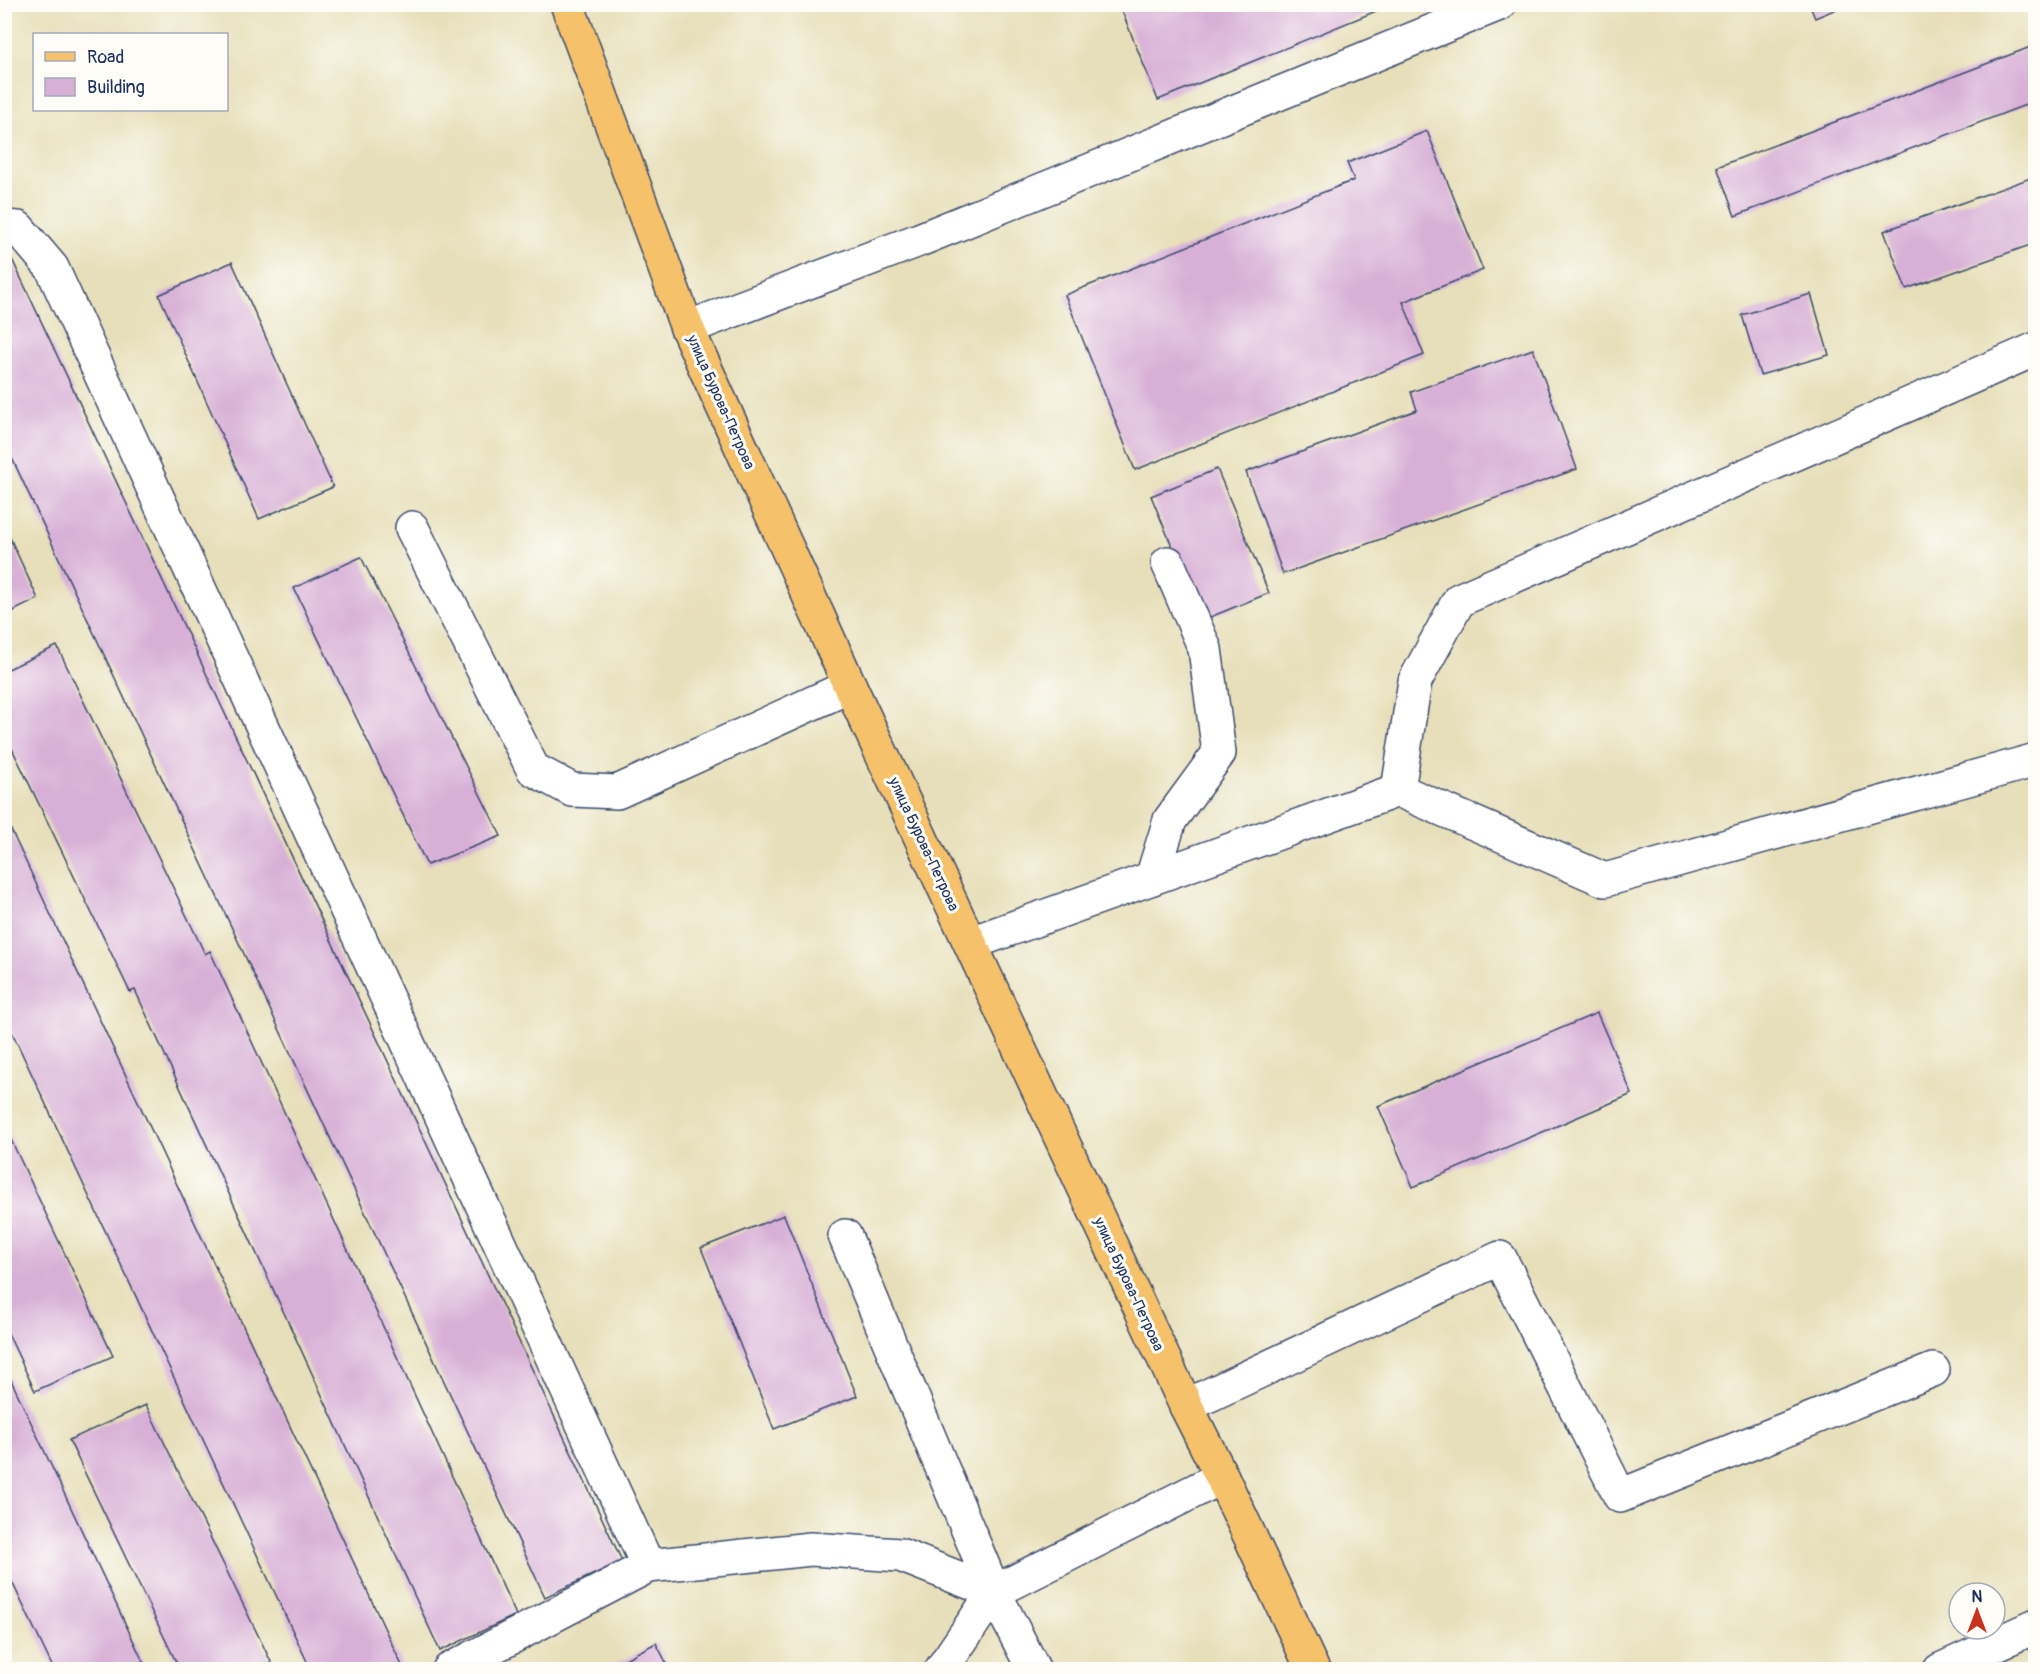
<svg xmlns="http://www.w3.org/2000/svg" width="2040" height="1674" font-family="Pangolin,sans-serif">
<style>
.building{fill:#d8b0d7}
.lines{fill:none;stroke-linecap:round;stroke-linejoin:round}
.minor-casing{stroke:#3a496c;stroke-width:36}
.major-casing{stroke:#3a496c;stroke-width:36}
.minor{stroke:#fff;stroke-width:33}
.major{stroke:#f5c16b;stroke-width:33}
.labels{text-anchor:middle;stroke-width:6;stroke-linejoin:round;paint-order:stroke}
.street-label{font-size:15px;fill:#1b2f5e;stroke:#fdfcf7}
</style>
<rect width="100%" height="100%" fill="#fdfcf7"/>
<filter id="ink" filterUnits="userSpaceOnUse"><feTurbulence type="fractalNoise" baseFrequency=".0167" numOctaves="2"/><feDisplacementMap in="SourceGraphic" scale="12" xChannelSelector="R" yChannelSelector="G"/><feConvolveMatrix kernelMatrix="1 2 1 2 8 2 1 2 1" color-interpolation-filters="sRGB"/></filter>
<filter id="wash" filterUnits="userSpaceOnUse"><feTurbulence type="fractalNoise" baseFrequency=".008" numOctaves="4" result="noise"/><feDisplacementMap in="SourceGraphic" scale="24" xChannelSelector="R" yChannelSelector="G"/><feGaussianBlur stdDeviation="1.35" result="paint"/><feColorMatrix in="noise" values="0 0 0 0 0 0 0 0 0 0 0 0 0 0 0 0 0 1.4 0 .05"/><feComposite in="paint" operator="in"/></filter>
<g filter="url(#wash)">
<rect width="100%" height="100%" fill="#e7dfb9"/>
<g id="blocks">
<g class="building">
<path d="M1119 4H1391V5L1158 100Z"/>
<path d="M1809 4H1846V5L1815 18Z"/>
<path d="M2033 46 2036 54V101L1735 216 1717 167Z"/>
<path d="M1427 131 1483 270 1403 302 1424 355 1135 470 1065 295 1354 180 1347 163Z"/>
<path d="M2036 176V243L1906 289 1884 231Z"/>
<path d="M4 242 622 1561 545 1597 4 441Z"/>
<path d="M232 262 333 487 259 519 159 295Z"/>
<path d="M1811 294 1829 355 1760 375 1742 315Z"/>
<path d="M1533 349 1577 469 1283 574 1246 472 1417 410 1411 392Z"/>
<path d="M1217 469 1269 593 1203 620 1151 496Z"/>
<path d="M5 527 38 599 5 615Z"/>
<path d="M361 557 501 836 427 865 294 588Z"/>
<path d="M57 646 205 954 210 951 516 1615 440 1651 135 990 130 992 4 732V671Z"/>
<path d="M4 815 404 1670H311L4 1015Z"/>
<path d="M1597 1013 1632 1094 1413 1187 1378 1106Z"/>
<path d="M4 1125 113 1356 35 1391 4 1325Z"/>
<path d="M784 1215 857 1396 774 1429 701 1248Z"/>
<path d="M4 1365 147 1670H54L4 1565Z"/>
<path d="M146 1405 275 1670H180L69 1440Z"/>
<path d="M656 1643 670 1670H604Z"/>
</g>
</g>
</g>
<g filter="url(#ink)">
<use href="#blocks" fill-opacity="0" stroke="#3a496c" stroke-width="1.5"/>
<g class="lines">
<g class="minor-casing">
<g id="minor">
<path d="M4 227 18 228 52 268 648 1566"/>
<path d="M687 328 919 240 1499 4"/>
<path d="M412 528 533 769 572 790 617 792 850 686"/>
<path d="M1398 790 1415 681 1459 600 2036 349"/>
<path d="M1152 878 1170 820 1219 753 1205 649 1168 563"/>
<path d="M971 943 1398 790 1605 880 2036 760"/>
<path d="M845 1236 994 1592"/>
<path d="M1186 1406 1500 1258 1620 1496 1933 1370"/>
<path d="M449 1670 648 1566 811 1549 900 1555 994 1592"/>
<path d="M941 1670 994 1592"/>
<path d="M1034 1670 994 1592 1222 1477"/>
<path d="M1940 1670 2036 1626"/>
</g>
</g>
<g class="major-casing">
<path id="major" d="M567 4 687 328 850 686 1186 1406 1222 1477 1313 1670"/>
</g>
<use href="#minor" class="minor"/>
<use href="#major" class="major"/>
</g>
</g>
<g class="labels">
<g class="street-label">
<text transform="translate(721 402) rotate(66)" y="5">улица Бурова-Петрова</text>
<text transform="translate(924 844) rotate(65)" y="5">улица Бурова-Петрова</text>
<text transform="translate(1129 1284) rotate(65)" y="5">улица Бурова-Петрова</text>
</g>
</g>
<rect width="2040" height="1674" fill="none" stroke="#fdfcf7" stroke-width="24"/>
<rect x="33" y="33" width="195" height="78" fill="#fdfcf7" stroke="#a3aaba" stroke-width="1.5"/>
<rect x="45" y="52" width="30" height="9" fill="#f5c16b" stroke="#a3aaba" stroke-width="1.5"/>
<text x="87" y="63" font-size="18" fill="#1b2f5e">Road</text>
<rect x="45" y="78" width="30" height="18" fill="#d8b0d7" stroke="#a3aaba" stroke-width="1.5"/>
<text x="87" y="93" font-size="18" fill="#1b2f5e">Building</text>
<g transform="translate(1977 1611)"><circle r="28" fill="#fdfcf7" stroke="#a3aaba" stroke-width="1.5"/>
<path d="M0-4.5L10 22L0 15L-10 22Z" fill="#c8321e"/>
<text y="-9" font-size="16" font-weight="bold" text-anchor="middle" fill="#1b2f5e">N</text>
</g>
</svg>
